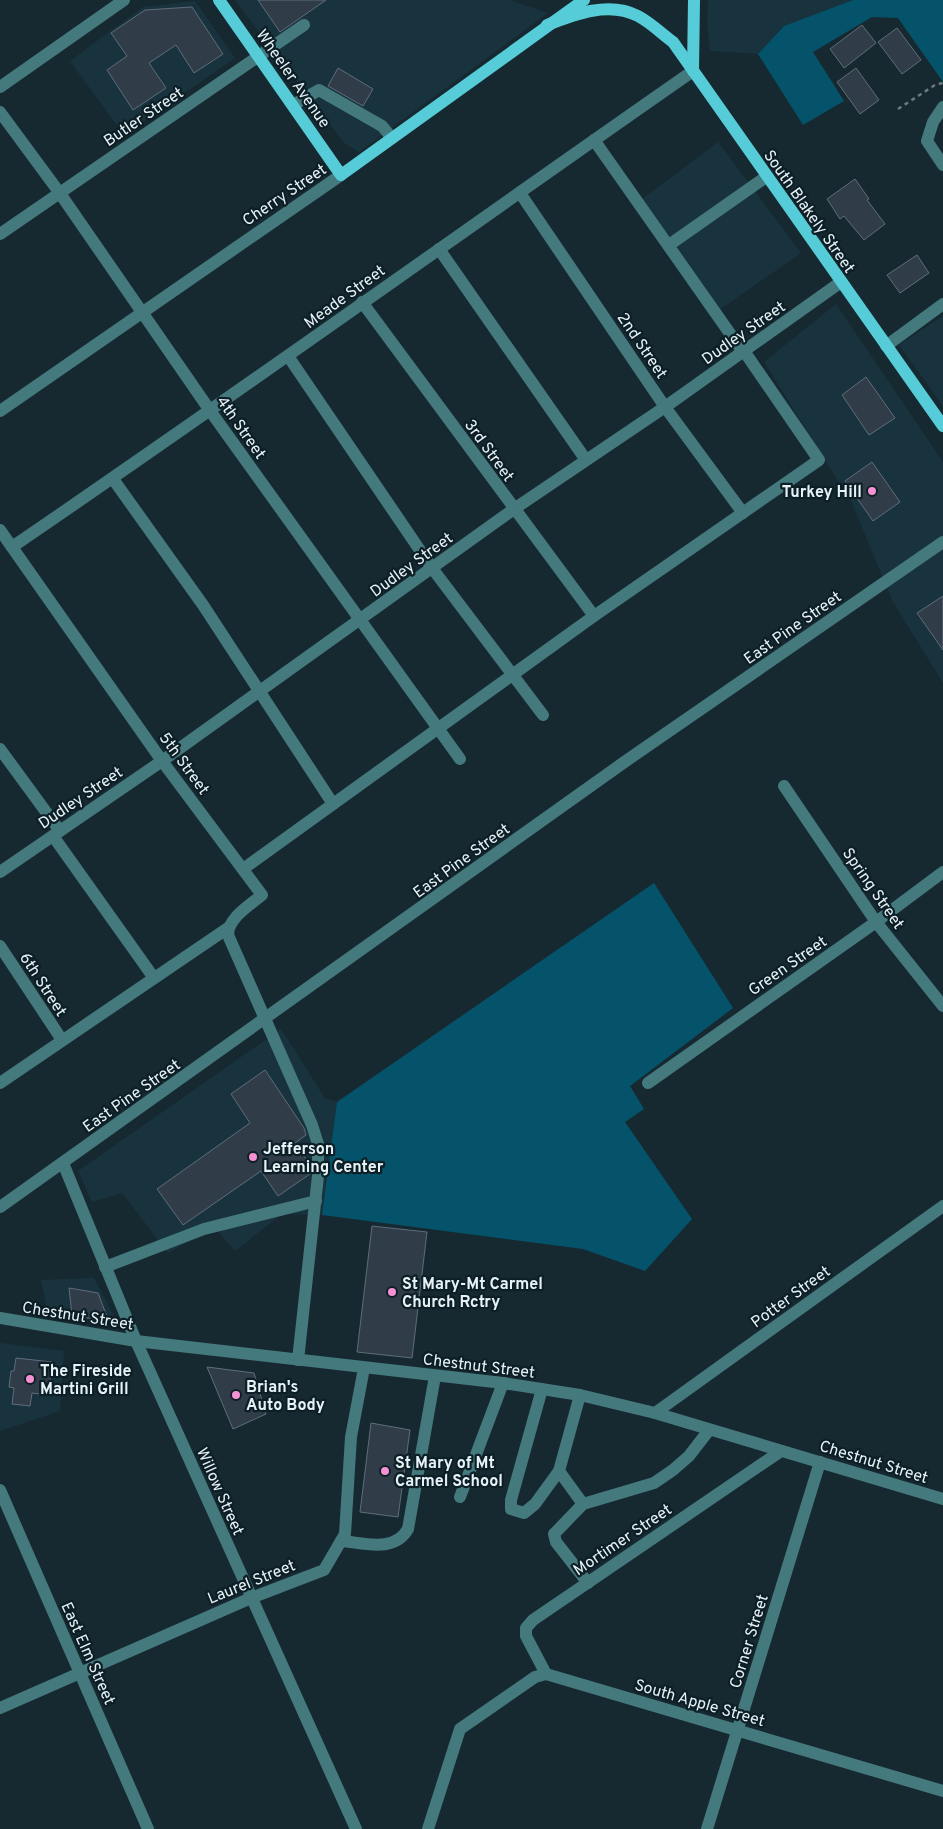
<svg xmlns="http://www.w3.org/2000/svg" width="943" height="1829" font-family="Overpass,sans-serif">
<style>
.built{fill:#19333e}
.green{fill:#05536b}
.building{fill:#303c48;stroke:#5f6d7b}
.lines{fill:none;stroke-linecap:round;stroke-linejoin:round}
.path{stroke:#6b7b81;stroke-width:2.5;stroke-dasharray:4 4;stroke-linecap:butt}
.minor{stroke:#44797e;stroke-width:12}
.major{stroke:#55ccd8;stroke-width:12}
.poi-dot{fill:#f591d2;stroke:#0d1f26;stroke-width:2}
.labels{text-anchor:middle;stroke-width:4.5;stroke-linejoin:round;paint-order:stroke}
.street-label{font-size:16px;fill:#e7f2f7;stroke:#0d1f26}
.poi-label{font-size:16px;font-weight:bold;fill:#e7f2f7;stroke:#0d1f26;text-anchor:start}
</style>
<rect width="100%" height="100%" fill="#172930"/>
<g class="built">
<path d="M235 0H510L548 13 359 152 344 143Z"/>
<path d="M708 0H853L784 26 758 54 710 51 707 24Z"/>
<path d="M195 1 235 58 124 135 70 61 143 7Z"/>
<path d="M718 142 801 253 715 313 641 200Z"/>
<path d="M836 304 943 462V683L892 600 852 503 764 362Z"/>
<path d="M943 316V406L899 345Z"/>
<path d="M281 1029 325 1098 337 1102 322 1215 282 1214 235 1251 214 1227 168 1253 122 1193 92 1202 78 1171Z"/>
<path d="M94 1278 117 1322 114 1324 48 1316 41 1280Z"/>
<path d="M0 1343 64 1351 60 1411 0 1431Z"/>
</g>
<g class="green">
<path d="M853 0H943V82L898 18 872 17 813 52 844 101 803 125 758 54 784 26Z"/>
<path d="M654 883 733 1008 630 1086 644 1109 625 1122 692 1219 645 1271 583 1249 322 1215 337 1102Z"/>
</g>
<g class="building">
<path d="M258 0H326L280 32Z"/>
<path d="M192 7 223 54 194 73 176 45 149 63 166 88 133 110 107 70 127 56 111 33 145 10Z"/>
<path d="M862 25 876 43 844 68 830 49Z"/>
<path d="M897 28 921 60 902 74 878 42Z"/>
<path d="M338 68 373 89 363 106 328 86Z"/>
<path d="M856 68 879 100 860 114 837 82Z"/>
<path d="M855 179 869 199 867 200 885 224 864 240 844 216 840 219 827 199Z"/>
<path d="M917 255 929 273 900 293 887 275Z"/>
<path d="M866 377 895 418 869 435 842 395Z"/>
<path d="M872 462 900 502 873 521 845 481Z"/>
<path d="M943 596V650L917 613Z"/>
<path d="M265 1070 304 1128 306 1135 295 1143 310 1165V1174L278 1196 261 1171 183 1225 157 1189 250 1123 231 1094Z"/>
<path d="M372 1226 427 1232 412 1358 357 1352Z"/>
<path d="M69 1288 98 1293 109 1322 72 1315Z"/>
<path d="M16 1358 52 1362 48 1395 32 1393 30 1406 12 1404 14 1388 9 1387 11 1371H14Z"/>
<path d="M207 1367 254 1373 266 1414 233 1429Z"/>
<path d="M371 1423 410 1430 398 1517 360 1512Z"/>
</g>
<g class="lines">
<path class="path" d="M898 109 935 85 943 83"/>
<g class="minor">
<path d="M0 87 124 0"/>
<path d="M293 105 319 90 382 126 392 138"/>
<path d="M943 107 933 122 927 141 943 165"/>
<path d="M0 112 59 192 211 412 460 759"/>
<path d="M594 140 743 352"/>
<path d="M520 193 665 407 743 513"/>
<path d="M0 234 304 25"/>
<path d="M669 245 766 177"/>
<path d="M439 249 586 460"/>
<path d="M362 302 594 616"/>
<path d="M886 346 943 304"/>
<path d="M288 356 432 568 543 715"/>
<path d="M0 411 341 175"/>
<path d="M113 479 203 605 333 804"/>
<path d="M0 530 162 761 262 895C250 905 228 918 228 935L312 1125 318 1144V1176L298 1360"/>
<path d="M12 547C241 391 466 229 693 71"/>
<path d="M0 749 60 831"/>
<path d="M784 786 876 922 943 1006"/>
<path d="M53 836 154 978"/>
<path d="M243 869 594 616 819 460 744 351"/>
<path d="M0 872 162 761 514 509 665 407 841 282"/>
<path d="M0 946 62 1040"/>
<path d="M0 1083 228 928"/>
<path d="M648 1083 876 922 943 872"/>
<path d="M63 1163 136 1341 356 1829"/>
<path d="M0 1207 623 763 943 542"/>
<path d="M105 1267 204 1229 316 1201"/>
<path d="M0 1318 136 1341 503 1383 580 1395 655 1413 943 1499"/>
<path d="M542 1389 511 1500V1509L524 1513 535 1504 559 1471 580 1395"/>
<path d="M655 1413 943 1206"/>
<path d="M559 1471 583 1504"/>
<path d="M0 1490 148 1829"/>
<path d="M460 1497 503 1383"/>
<path d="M341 1541C365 1543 394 1553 408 1529L435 1376"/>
<path d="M588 1583 556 1542 554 1534 583 1504 654 1483 673 1470 689 1456 709 1430"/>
<path d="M546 1674 526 1636V1628L533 1620 781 1451"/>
<path d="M0 1708 251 1598 324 1570 345 1534 351 1437 364 1368"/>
<path d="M428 1829 460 1729 535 1677 546 1674 943 1791"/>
<path d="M707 1829 820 1462"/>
</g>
<g class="major">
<path d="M219 0 341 175 584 0"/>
<path d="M547 25C575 14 609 1 638 16 651 23 661 33 673 42L943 426"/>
<path d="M693 71 694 0"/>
</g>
</g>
<g class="poi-dot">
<circle cx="872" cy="491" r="5"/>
<circle cx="253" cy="1157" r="5"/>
<circle cx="392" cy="1292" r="5"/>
<circle cx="30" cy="1379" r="5"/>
<circle cx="236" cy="1395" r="5"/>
<circle cx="385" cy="1471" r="5"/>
</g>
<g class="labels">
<g class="street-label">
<text transform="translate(294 78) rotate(55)" y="6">Wheeler Avenue</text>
<text transform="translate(143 116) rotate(-34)" y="6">Butler Street</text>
<text transform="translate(284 194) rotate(-34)" y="6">Cherry Street</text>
<text transform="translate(810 211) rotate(55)" y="6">South Blakely Street</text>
<text transform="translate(344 296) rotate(-36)" y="6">Meade Street</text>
<text transform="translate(743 332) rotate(-35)" y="6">Dudley Street</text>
<text transform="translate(643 345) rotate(56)" y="6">2nd Street</text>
<text transform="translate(242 427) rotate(55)" y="6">4th Street</text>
<text transform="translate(490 450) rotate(54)" y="6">3rd Street</text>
<text transform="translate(411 564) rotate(-36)" y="6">Dudley Street</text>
<text transform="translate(792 627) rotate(-35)" y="6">East Pine Street</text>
<text transform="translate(185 763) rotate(54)" y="6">5th Street</text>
<text transform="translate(80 797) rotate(-34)" y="6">Dudley Street</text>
<text transform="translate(461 860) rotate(-36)" y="6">East Pine Street</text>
<text transform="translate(874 888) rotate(55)" y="6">Spring Street</text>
<text transform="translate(787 965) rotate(-35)" y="6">Green Street</text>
<text transform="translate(44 984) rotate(57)" y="6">6th Street</text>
<text transform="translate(131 1095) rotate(-35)" y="6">East Pine Street</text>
<text transform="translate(790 1296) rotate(-36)" y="6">Potter Street</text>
<text transform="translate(78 1315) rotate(9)" y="6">Chestnut Street</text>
<text transform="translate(479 1365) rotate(7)" y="6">Chestnut Street</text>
<text transform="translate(874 1461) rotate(17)" y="6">Chestnut Street</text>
<text transform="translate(221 1491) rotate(66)" y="6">Willow Street</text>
<text transform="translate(622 1539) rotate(-34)" y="6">Mortimer Street</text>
<text transform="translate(251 1581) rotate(-22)" y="6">Laurel Street</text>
<text transform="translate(748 1641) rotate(-73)" y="6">Corner Street</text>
<text transform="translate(89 1653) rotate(66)" y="6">East Elm Street</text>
<text transform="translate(700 1702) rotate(16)" y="6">South Apple Street</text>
</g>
<g class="poi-label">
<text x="862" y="497" text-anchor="end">Turkey Hill</text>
<text x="263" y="1154">Jefferson<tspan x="263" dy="18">Learning Center</tspan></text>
<text x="402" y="1289">St Mary-Mt Carmel<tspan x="402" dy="18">Church Rctry</tspan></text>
<text x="40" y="1376">The Fireside<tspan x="40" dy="18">Martini Grill</tspan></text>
<text x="246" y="1392">Brian's<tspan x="246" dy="18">Auto Body</tspan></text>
<text x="395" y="1468">St Mary of Mt<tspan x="395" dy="18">Carmel School</tspan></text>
</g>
</g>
</svg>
